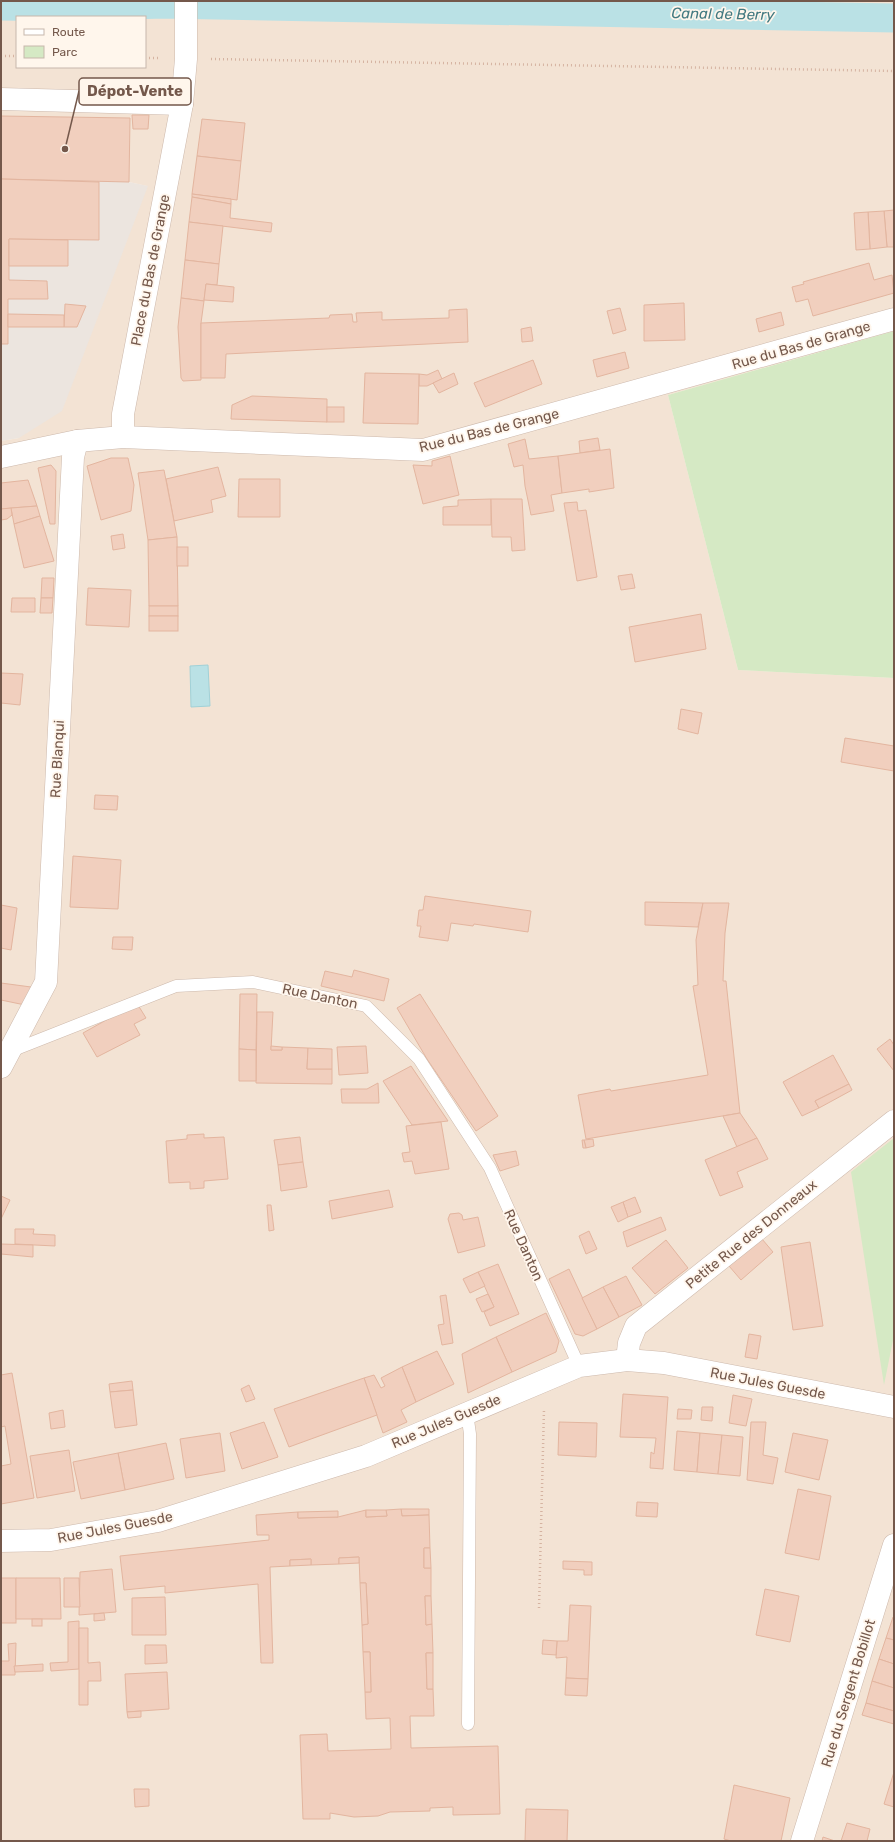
<svg xmlns="http://www.w3.org/2000/svg" width="895" height="1842" font-family="Rubik,sans-serif">
<style>
.residential{fill:#f3e3d4;fill-rule:evenodd}
.industrial{fill:#ece5df}
.green{fill:#d5e9c4}
.water{fill:#bae1e5;stroke:#a1d1d7}
.lines{fill:none;stroke-linecap:round;stroke-linejoin:round}
.canal{stroke:#bae1e5;stroke-width:29}
.river{stroke:#bae1e5;stroke-width:50}
.building{fill:#f1cfbe;stroke:#e3b59f}
.lane-casing{stroke:#cdb9ac;stroke-width:13}
.street-casing{stroke:#cdb9ac;stroke-width:23}
.path{stroke:#d5b3a1;stroke-width:2.5;stroke-dasharray:1 3;stroke-linecap:butt}
.lane{stroke:#fff;stroke-width:12}
.street{stroke:#fff;stroke-width:22}
.labels{text-anchor:middle;stroke-width:3.5;stroke-linejoin:round;paint-order:stroke}
.street-label{font-size:14px;fill:#74584b;stroke:#fff6ec}
.water-label{font-size:15px;font-style:italic;fill:#427980;stroke:#fff6ec}
.leader{fill:none;stroke:#74584b;stroke-width:1.5}
.callout-dot{fill:#74584b;stroke:#fff6ec;stroke-width:1.5}
.callout{fill:#fff6ec;stroke:#74584b;stroke-width:1.5}
.callout-label{font-size:15px;text-anchor:middle;font-weight:bold;fill:#74584b}
</style>
<rect width="100%" height="100%" fill="#fcf2e6"/>
<path class="residential" d="M1 1H894V331L668 395 738 670 894 678V1841H1V441L19 438 147 186 129 182 130 118 1 116ZM17 17H145V67H17Z"/>
<path class="industrial" d="M1 116 130 118 129 182 148 186 62 411 19 438 1 441Z"/>
<g class="green">
<path d="M894 331V678L738 670 668 395Z"/>
<path d="M894 1138V1335L884 1385 851 1172Z"/>
</g>
<path class="water" d="M208 665 210 706 191 707 190 666Z"/>
<g class="lines">
<path class="canal" d="M1 6 66 7 163 4 894 18"/>
<path class="river" d="M66 7 68 1"/>
</g>
<g class="building">
<path d="M132 115H149L148 129H133Z"/>
<path d="M1 116 130 118 129 182 1 179Z"/>
<path d="M202 119 245 123 241 161 197 156Z"/>
<path d="M197 156 241 161 237 200 192 194Z"/>
<path d="M1 179 99 182V240L9 239V280L47 281 48 299H8V344H1Z"/>
<path d="M192 194 231 199V204L192 197Z"/>
<path d="M192 197 231 204 230 218 272 223 271 232 189 222Z"/>
<path d="M894 210V247H887L884 211Z"/>
<path d="M884 211 887 247 870 249 868 212Z"/>
<path d="M868 212 870 249 856 250 854 213Z"/>
<path d="M189 222 223 226 219 264 185 260Z"/>
<path d="M9 239 68 240V266H9Z"/>
<path d="M185 260 219 264 217 285 206 284 204 301 181 298Z"/>
<path d="M869 263 874 280 892 275 894 293 813 316 808 299 796 302 792 287 804 284 803 282Z"/>
<path d="M206 284 234 287 233 302 204 300Z"/>
<path d="M181 298 204 301 201 323V380L183 381 181 378 178 327Z"/>
<path d="M684 303 685 340 644 341V305Z"/>
<path d="M65 304 86 306 77 327H64Z"/>
<path d="M620 308 626 330 613 334 607 311Z"/>
<path d="M467 309 468 342 226 354 225 378H201V323L329 318 330 315 352 314 353 322H357L356 313 382 312V320L449 318V310Z"/>
<path d="M781 312 784 325 759 332 756 319Z"/>
<path d="M8 314 64 315V327H8Z"/>
<path d="M531 327 533 341 522 342 521 329Z"/>
<path d="M625 352 629 368 597 377 593 360Z"/>
<path d="M533 360 542 384 485 407 474 383Z"/>
<path d="M438 370 442 379 427 386H419V374L427 375Z"/>
<path d="M365 373 419 374 418 424 363 423Z"/>
<path d="M454 373 458 384 439 393 433 383Z"/>
<path d="M252 396 327 399V422L231 419 232 405Z"/>
<rect x="327" y="407" width="17" height="15"/>
<path d="M598 438 600 450 580 453 579 441Z"/>
<path d="M525 439 529 459 558 456 562 493 551 495 554 511 531 515 525 486 523 465 514 467 508 444Z"/>
<path d="M610 449 614 488 589 492V489L562 493 558 456Z"/>
<path d="M450 456 459 495 423 504 413 465 432 466V461Z"/>
<path d="M111 458H128L134 485 131 511 101 520 87 466Z"/>
<path d="M51 465 56 471 55 524H50L38 468Z"/>
<path d="M218 467 226 496 211 500 213 512 174 521 166 479Z"/>
<path d="M164 470 177 537 148 540 138 473Z"/>
<path d="M239 479H280V517H238Z"/>
<path d="M28 480 37 506 1 509V483Z"/>
<path d="M491 499V525H443V507L458 506V500Z"/>
<path d="M491 499H522L525 550 512 551 511 537H492Z"/>
<path d="M577 502 578 511 586 510 597 577 577 581 564 503Z"/>
<path d="M37 506 40 516 14 524 11 508Z"/>
<path d="M11 508 12 515 7 519 1 520V509Z"/>
<path d="M40 516 54 561 24 568 14 524Z"/>
<path d="M123 534 125 548 113 550 111 536Z"/>
<path d="M177 537 178 606H149L148 540Z"/>
<rect x="177" y="547" width="11" height="19"/>
<path d="M632 574 635 588 621 590 618 576Z"/>
<path d="M42 578H54L53 598H41Z"/>
<path d="M88 588 131 590 129 627 86 625Z"/>
<path d="M12 598H35V612H11Z"/>
<path d="M41 598H53L52 613H40Z"/>
<rect x="149" y="606" width="29" height="10"/>
<path d="M701 614 706 649 635 662 629 627Z"/>
<rect x="149" y="616" width="29" height="15"/>
<path d="M1 673 23 674 20 705 1 703Z"/>
<path d="M681 709 702 713 698 734 678 729Z"/>
<path d="M845 738 894 746V771L841 762Z"/>
<path d="M95 795 118 796 117 810 94 809Z"/>
<path d="M73 856 121 860 118 909 70 907Z"/>
<path d="M425 896 531 911 528 932 474 924 473 926 451 923 448 941 419 937 421 926H417L419 910H423Z"/>
<path d="M645 902 703 903 698 927 645 925Z"/>
<path d="M703 903H729L725 933 723 981H726L740 1113 586 1139 578 1095 610 1089 611 1091 708 1075 693 986 698 985 696 940Z"/>
<path d="M1 905 17 908 11 950 1 948Z"/>
<path d="M113 937H133L132 950 112 949Z"/>
<path d="M354 970 389 979 384 1001 321 986 325 971 352 977Z"/>
<path d="M1 983 31 987 25 1005 1 1000Z"/>
<path d="M240 994H257L256 1050 239 1049Z"/>
<path d="M420 994 498 1116 476 1131 427 1059 397 1008Z"/>
<path d="M138 1005 146 1018 134 1024 140 1035 97 1057 83 1033 126 1009Z"/>
<path d="M257 1012H273L271 1050H282V1047L308 1048 307 1069H332V1084L256 1083Z"/>
<path d="M890 1039 894 1045V1071L877 1049Z"/>
<path d="M271 1046 282 1047V1050H271Z"/>
<path d="M366 1046 368 1073 339 1075 337 1047Z"/>
<path d="M308 1048 332 1049V1069H307Z"/>
<path d="M239 1049 256 1050V1081H239Z"/>
<path d="M833 1055 849 1084 815 1101 819 1108 802 1116 783 1082Z"/>
<path d="M411 1066 448 1121 412 1125 383 1081Z"/>
<path d="M378 1083 379 1103H342L341 1089H367Z"/>
<path d="M849 1084 852 1090 819 1108 815 1101Z"/>
<path d="M740 1113 757 1138 737 1147 723 1116Z"/>
<path d="M441 1122 449 1169 415 1174 412 1161 404 1162 402 1153 410 1152 406 1126Z"/>
<path d="M204 1134V1138L224 1137 228 1179 204 1181V1188L190 1189V1182L169 1183 166 1141 187 1139V1135Z"/>
<path d="M300 1137 303 1162 278 1165 274 1140Z"/>
<path d="M757 1138 768 1159 737 1172 743 1187 720 1196 705 1160Z"/>
<path d="M593 1139 594 1146 586 1148 584 1140Z"/>
<path d="M582 1140H584L586 1148H583Z"/>
<path d="M516 1151 519 1165 500 1171 493 1155Z"/>
<path d="M303 1162 307 1187 281 1191 278 1165Z"/>
<path d="M389 1190 393 1207 332 1219 329 1201Z"/>
<path d="M1 1196 10 1200 1 1219Z"/>
<path d="M635 1197 641 1212 628 1217 623 1202Z"/>
<path d="M623 1202 628 1217 618 1222 611 1207Z"/>
<path d="M267 1205H271L274 1230 269 1231Z"/>
<path d="M459 1213 462 1215 463 1220 478 1217 485 1246 458 1253 448 1219 450 1214Z"/>
<path d="M661 1217 666 1230 627 1247 623 1232Z"/>
<path d="M15 1229H34L33 1234 55 1235V1246L15 1244Z"/>
<path d="M589 1231 597 1249 586 1254 579 1236Z"/>
<path d="M762 1239 773 1252 741 1280 729 1266Z"/>
<path d="M666 1240 688 1268 655 1294 632 1268Z"/>
<path d="M810 1242 823 1326 793 1330 781 1247Z"/>
<path d="M1 1244 33 1245V1257L1 1254Z"/>
<path d="M498 1264 519 1314 490 1326 484 1312 494 1307 478 1272Z"/>
<path d="M569 1269 597 1329 583 1336 575 1334 549 1279Z"/>
<path d="M478 1272 485 1286 470 1293 463 1279Z"/>
<path d="M626 1276 642 1305 619 1317 603 1287Z"/>
<path d="M603 1287 619 1317 597 1329 582 1298Z"/>
<path d="M488 1294 494 1307 482 1312 476 1299Z"/>
<path d="M446 1295 453 1343 442 1345 438 1325 444 1324 440 1296Z"/>
<path d="M546 1313 559 1341 556 1352 512 1372 496 1337Z"/>
<path d="M749 1334 761 1336 757 1359 745 1357Z"/>
<path d="M496 1337 512 1372 468 1393 462 1354Z"/>
<path d="M437 1351 454 1384 416 1402 402 1367Z"/>
<path d="M402 1367 416 1402 401 1410 407 1422 383 1433 364 1378 374 1375 381 1388 385 1386 381 1378Z"/>
<path d="M12 1373 34 1498 1 1504V1466L11 1464 5 1426 1 1427V1375Z"/>
<path d="M364 1378 377 1415 289 1447 274 1409Z"/>
<path d="M132 1381 133 1390 110 1392 109 1384Z"/>
<path d="M249 1385 255 1399 246 1402 241 1389Z"/>
<path d="M133 1390 137 1425 115 1428 110 1392Z"/>
<path d="M623 1394 668 1397 663 1469 650 1468 651 1452 654 1454 656 1438 620 1437Z"/>
<path d="M733 1395 752 1399 746 1426 729 1423Z"/>
<path d="M702 1407H713L712 1421 701 1420Z"/>
<path d="M678 1409 692 1410 691 1419H677Z"/>
<path d="M63 1410 65 1427 51 1429 49 1413Z"/>
<path d="M264 1422 278 1457 242 1469 230 1433Z"/>
<path d="M559 1422 597 1423 596 1457 558 1455Z"/>
<path d="M751 1422H766L763 1455 778 1458 773 1484 747 1480Z"/>
<path d="M677 1431 700 1433 697 1472 674 1470Z"/>
<path d="M220 1433 225 1471 186 1478 180 1439Z"/>
<path d="M700 1433 722 1435 718 1474 697 1472Z"/>
<path d="M793 1433 828 1440 819 1480 785 1472Z"/>
<path d="M722 1435 743 1437 740 1476 718 1474Z"/>
<path d="M166 1443 174 1479 125 1490 118 1453Z"/>
<path d="M69 1450 75 1491 37 1498 30 1456Z"/>
<path d="M118 1453 125 1490 81 1499 73 1462Z"/>
<path d="M798 1489 831 1496 819 1560 785 1553Z"/>
<path d="M637 1502 658 1503 657 1517 636 1516Z"/>
<path d="M401 1509H429V1515L402 1516Z"/>
<path d="M401 1509 402 1516 429 1515 430 1548H424V1568H431V1596H425L426 1625 432 1624 433 1653H426L427 1689H433L434 1716H410L411 1748 498 1746 500 1814 453 1815V1807L430 1808V1811L390 1812 378 1816 354 1817 330 1813V1819H303L300 1735 327 1734 328 1751 391 1749 390 1718 366 1719 365 1692H371L370 1652H363L362 1625 368 1624 366 1583H360L359 1557 339 1558V1564L311 1565V1559L290 1560V1566L270 1567 273 1663H261L258 1584 165 1593V1586L124 1590 120 1556 269 1540V1535H257L256 1515 298 1512V1518L338 1517 366 1510V1517L387 1516 386 1510Z"/>
<path d="M366 1510H386L387 1516 366 1517Z"/>
<path d="M338 1511V1517L298 1518V1512Z"/>
<path d="M424 1548H430L431 1568H424Z"/>
<path d="M359 1557V1563L339 1564V1558Z"/>
<path d="M311 1559V1565L290 1566V1560Z"/>
<path d="M563 1561 592 1562V1575H584V1570L563 1569Z"/>
<path d="M112 1569 116 1612 79 1615 80 1572Z"/>
<rect x="1" y="1578" width="15" height="45"/>
<path d="M16 1578H60L61 1619H16Z"/>
<path d="M64 1578H79L80 1607H64Z"/>
<path d="M360 1583H366L368 1624 362 1625Z"/>
<path d="M765 1589 799 1596 790 1642 756 1635Z"/>
<path d="M425 1596H431L432 1624 426 1625Z"/>
<path d="M165 1597 166 1635H132V1598Z"/>
<path d="M570 1605 591 1606 588 1679 566 1678 567 1657 556 1658 557 1641H568Z"/>
<path d="M104 1613 105 1620 94 1621V1614Z"/>
<path d="M893 1617H894V1640L886 1638Z"/>
<rect x="32" y="1619" width="10" height="7"/>
<path d="M79 1621V1669L51 1671 50 1663 68 1662V1622Z"/>
<path d="M79 1628H88V1663L100 1662 101 1681H88V1705H79Z"/>
<path d="M886 1638 894 1640V1664L879 1659Z"/>
<path d="M543 1640 557 1641 556 1655 542 1654Z"/>
<path d="M16 1643 15 1675H1V1661H9L8 1644Z"/>
<path d="M145 1645H166L167 1663 145 1664Z"/>
<path d="M363 1652H370L371 1692H365Z"/>
<path d="M426 1653H433V1689H427Z"/>
<path d="M879 1659 894 1664V1688L872 1681Z"/>
<path d="M43 1664V1671L15 1672 14 1666Z"/>
<path d="M167 1672 169 1709 127 1712 125 1674Z"/>
<path d="M566 1678 588 1679 587 1696 565 1695Z"/>
<path d="M872 1681 894 1688V1711L866 1703Z"/>
<path d="M866 1703 894 1711V1724L862 1715Z"/>
<path d="M141 1711V1717L128 1718 127 1712Z"/>
<path d="M894 1772V1807L884 1804Z"/>
<path d="M734 1785 790 1798 781 1841H731L724 1839Z"/>
<path d="M134 1789H149V1806L135 1807Z"/>
<path d="M526 1809 568 1810 567 1841H525Z"/>
<path d="M847 1823 870 1829 867 1841H841Z"/>
<path d="M823 1837 835 1841H822Z"/>
</g>
<g class="lines">
<g class="lane-casing">
<g id="lane">
<path d="M11 1051 176 986 253 982 366 1006 419 1059 490 1168 579 1366"/>
<path d="M467 1413 470 1434 468 1724"/>
</g>
</g>
<g class="street-casing">
<g id="street">
<path d="M1 99 182 104"/>
<path d="M123 437V414L182 104 186 59V1"/>
<path d="M1 457 77 441 123 437 423 450 894 319"/>
<path d="M1 1067 46 982 73 457 77 441"/>
<path d="M627 1360 629 1343 636 1326 894 1121"/>
<path d="M1 1541 51 1540 158 1521 366 1456 579 1366 627 1360 664 1363 894 1407"/>
<path d="M802 1841 894 1545"/>
</g>
</g>
<g class="path">
<path d="M1 56H17"/>
<path d="M145 58H160"/>
<path d="M211 59 894 71"/>
<path d="M539 1608 544 1409"/>
</g>
<use href="#lane" class="lane"/>
<use href="#street" class="street"/>
</g>
<g class="labels">
<g class="street-label">
<text transform="translate(150 270) rotate(-79)" y="5">Place du Bas de Grange</text>
<text transform="translate(801 345) rotate(-16)" y="5">Rue du Bas de Grange</text>
<text transform="translate(489 430) rotate(-14)" y="5">Rue du Bas de Grange</text>
<text transform="translate(57 759) rotate(-87)" y="5">Rue Blanqui</text>
<text transform="translate(320 996) rotate(12)" y="5">Rue Danton</text>
<text transform="translate(751 1234) rotate(-39)" y="5">Petite Rue des Donneaux</text>
<text transform="translate(524 1245) rotate(66)" y="5">Rue Danton</text>
<text transform="translate(768 1383) rotate(11)" y="5">Rue Jules Guesde</text>
<text transform="translate(446 1421) rotate(-23)" y="5">Rue Jules Guesde</text>
<text transform="translate(115 1527) rotate(-11)" y="5">Rue Jules Guesde</text>
<text transform="translate(848 1693) rotate(-73)" y="5">Rue du Sergent Bobillot</text>
</g>
<g class="water-label">
<text transform="translate(723 14) rotate(1)" y="5">Canal de Berry</text>
</g>
</g>
<path class="leader" d="M65 149L79 91"/>
<circle class="callout-dot" cx="65" cy="149" r="4"/>
<rect class="callout" x="79" y="78" width="112" height="27" rx="4"/>
<g class="callout-label">
<text x="135" y="96">Dépot-Vente</text>
</g>
<rect width="895" height="1842" fill="none" stroke="#74584b" stroke-width="4"/>
<rect x="16" y="16" width="130" height="52" fill="#fff6ec" stroke="#c7b7ac"/>
<rect x="24" y="29" width="20" height="6" fill="#ffffff" stroke="#c7b7ac"/>
<text x="52" y="36" font-size="12" fill="#74584b">Route</text>
<rect x="24" y="46" width="20" height="12" fill="#d5e9c4" stroke="#c7b7ac"/>
<text x="52" y="56" font-size="12" fill="#74584b">Parc</text>
</svg>
